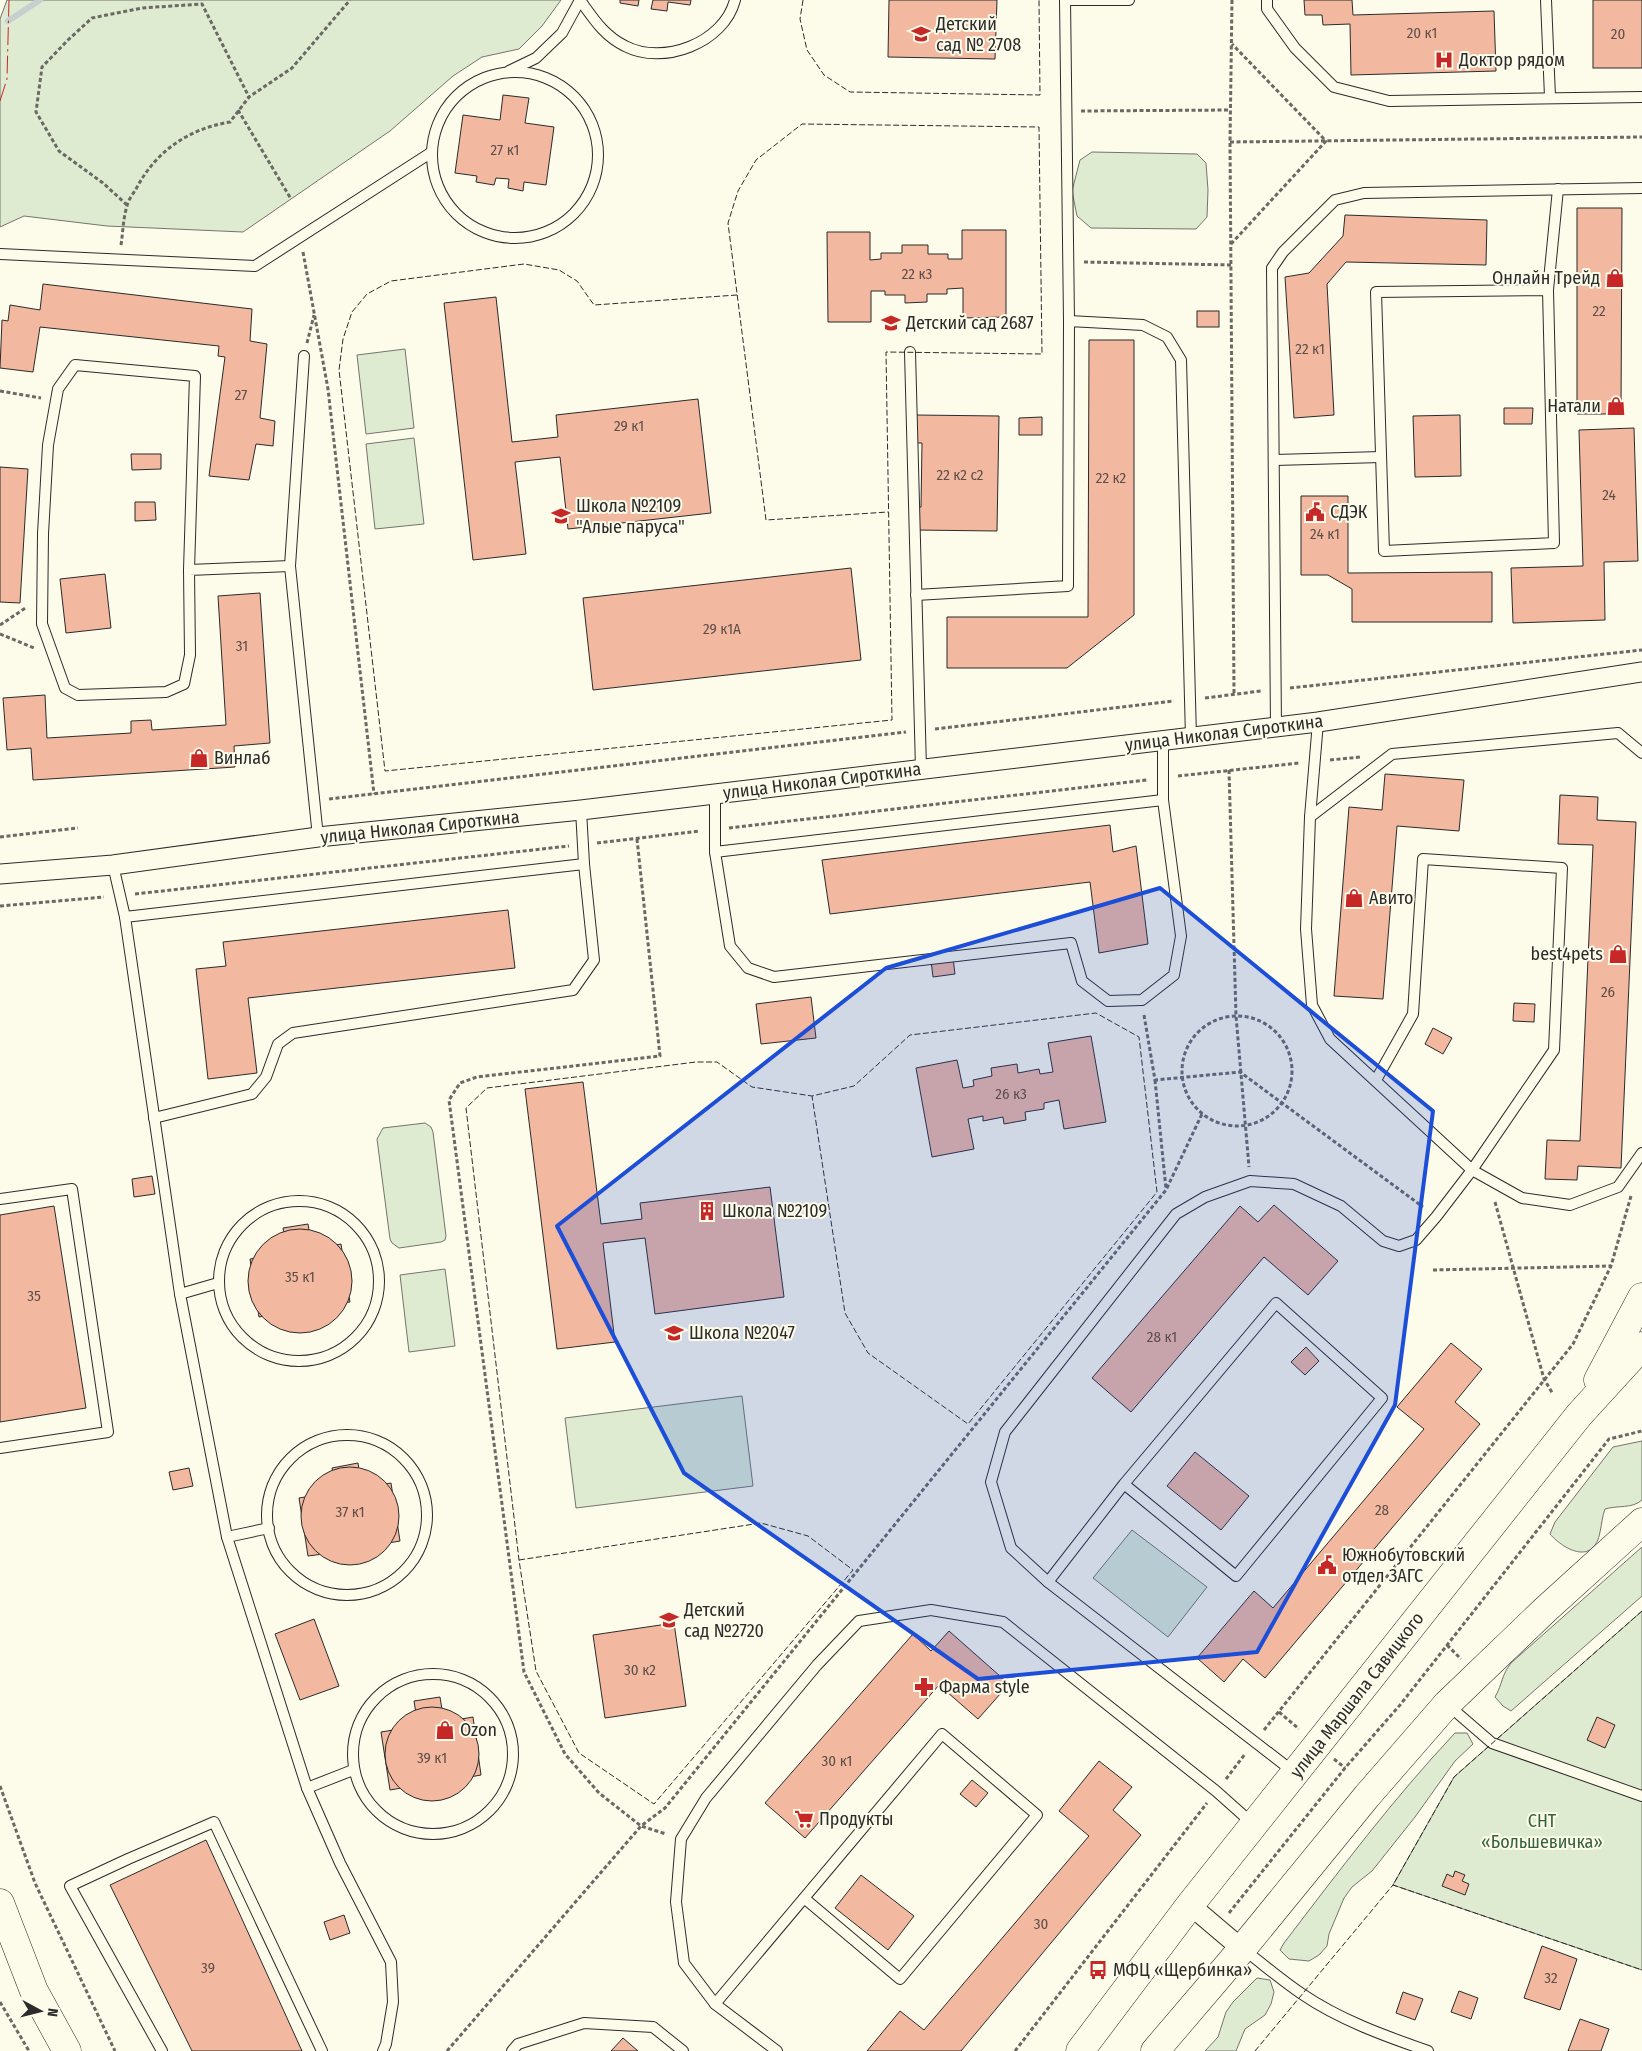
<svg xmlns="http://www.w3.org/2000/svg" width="1642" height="2051" font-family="'Fira Sans Condensed',sans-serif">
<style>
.green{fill:#deebd1;stroke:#74746e}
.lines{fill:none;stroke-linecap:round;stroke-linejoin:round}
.stream{stroke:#c7d0d0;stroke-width:6}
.building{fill:#f2b8a0;stroke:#2b2b2b}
.lane-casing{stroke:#2b2b2b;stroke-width:12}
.street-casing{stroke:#2b2b2b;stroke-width:21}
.secondary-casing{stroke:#2b2b2b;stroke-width:29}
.path{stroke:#6a6964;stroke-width:3;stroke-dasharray:4 2.5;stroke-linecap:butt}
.lane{stroke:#fdfbea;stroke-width:10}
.street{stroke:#fdfbea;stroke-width:19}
.secondary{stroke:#fdfbea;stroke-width:28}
.fence{stroke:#2b2b2b;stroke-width:1;stroke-dasharray:6 2.5;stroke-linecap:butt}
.power{stroke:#c62828;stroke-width:1;stroke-dasharray:18 4 2.5 4;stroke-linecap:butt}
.marked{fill:#1d4ed8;fill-opacity:0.2;stroke:#1d4ed8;stroke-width:4;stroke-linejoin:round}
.labels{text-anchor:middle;stroke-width:4;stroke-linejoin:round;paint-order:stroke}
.number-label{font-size:15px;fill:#5d4e48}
.poi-label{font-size:18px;fill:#2b2b2b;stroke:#fdfbea;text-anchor:start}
.street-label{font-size:18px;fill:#2b2b2b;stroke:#fdfbea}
.park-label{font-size:18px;fill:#34623c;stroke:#fdfbea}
</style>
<rect width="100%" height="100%" fill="#fdfbea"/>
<g class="green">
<path d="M7 0H561L542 26 519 49 482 57 453 76 390 131 243 232 107 226 24 216 0 227V19Z"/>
<path d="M1092 152 1197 154 1206 163 1208 190 1207 217 1196 229 1091 228 1077 216 1072 191 1080 160Z"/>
<path d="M405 349 414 428 366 434 357 355Z"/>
<path d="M414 438 424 524 375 529 366 444Z"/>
<path d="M425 1123 431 1127 433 1132 446 1236 445 1240 441 1242 399 1248 392 1243 390 1239 377 1139 383 1128Z"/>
<path d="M445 1269 455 1346 409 1352 400 1275Z"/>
<path d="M742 1396 753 1486 576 1508 565 1418Z"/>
<path d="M1642 1441V1500C1632 1509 1618 1505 1605 1509 1602 1517 1602 1523 1600 1532 1594 1565 1565 1551 1550 1534L1555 1522 1613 1447Z"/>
<path d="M1132 1530 1207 1587 1168 1637 1093 1578Z"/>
<path d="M1642 1547V1596L1511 1711 1503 1706 1495 1697C1503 1683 1501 1676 1511 1663Z"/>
<path d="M1642 1611V1970L1393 1885 1454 1777Z"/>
<path d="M1455 1733H1467L1473 1744 1455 1761 1415 1817 1372 1871 1352 1887 1344 1898 1329 1934 1327 1946 1319 1955 1309 1961 1289 1959 1280 1950 1284 1943C1339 1871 1393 1799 1455 1733Z"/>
<path d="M1257 1978 1270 1980 1274 1992 1271 2004 1265 2015 1245 2029 1236 2051H1205L1218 2037 1226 2012 1233 2002Z"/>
</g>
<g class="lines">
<path class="stream" d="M8 21 40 0"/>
</g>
<g class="building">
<path d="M620 0H639L638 6 620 3Z"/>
<path d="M653 0H691L690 5 668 2 667 11 651 9Z"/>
<path d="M889 0H997L995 59 888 57Z"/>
<path d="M1304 0H1352L1353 15 1494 11 1496 71 1351 75 1350 24 1323 25 1322 15H1305Z"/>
<rect x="1593" y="0" width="49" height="68"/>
<path d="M503 95 529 98 525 123 554 127 546 185 524 182 523 191 508 188 509 179 496 178 494 185 476 182 477 176 455 173 463 115 500 120Z"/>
<path d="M1577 208H1622L1621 414H1577Z"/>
<path d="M1345 215 1487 220 1486 265 1346 262 1327 284 1334 415 1294 418 1285 277 1309 273 1343 236Z"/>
<path d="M962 230H1006V317L963 318V288L947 289V294H927V302L905 303V295H885V291H871V322H828L827 232H870V260L881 259V253H902V245H928V254H948V259H962Z"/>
<path d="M43 284 252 309 250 341 267 344 260 418 275 421 273 446 256 444 249 480 209 476 225 357 218 356 219 346 40 327 33 372 0 368 2 320 8 321 10 305 40 310Z"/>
<path d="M496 297 512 442 558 437 556 415 698 399 711 513 568 529 560 457 515 462 526 554 473 560 444 303Z"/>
<rect x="1197" y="311" width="22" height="16"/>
<path d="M1089 340H1134V615L1067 668H947V617H1088Z"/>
<path d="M1504 408H1533L1532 424H1504Z"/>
<path d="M916 415 999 416 997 531 915 530V507H921L922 443H916Z"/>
<path d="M1460 415 1461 476 1415 477 1413 416Z"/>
<path d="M1042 417V435H1019V418Z"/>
<path d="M1634 428 1638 561 1604 562 1605 620 1513 623 1511 568 1583 566 1579 430Z"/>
<path d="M131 454H161V469L132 470Z"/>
<path d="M0 467 28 469 20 603 0 602Z"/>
<path d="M1301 496H1348V573L1492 572V622H1352V589L1328 575H1301Z"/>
<path d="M135 502H155L156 520 135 521Z"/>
<path d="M851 568 861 660 593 690 583 598Z"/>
<path d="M105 574 111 628 66 633 60 579Z"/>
<path d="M260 593 270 743 234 746 235 767 33 780 31 748 7 750 3 698 45 695 47 738 131 733V721L151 720 152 730 226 725 218 596Z"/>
<path d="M1385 774 1464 780 1459 831 1397 826 1383 999 1334 996 1349 807 1382 810Z"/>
<path d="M1560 795 1598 797 1597 820 1636 822 1621 1168 1578 1166 1577 1180 1545 1179 1547 1140 1580 1141 1593 845 1558 844Z"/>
<path d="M1110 825 1113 852 1136 846 1148 944 1099 953 1090 882 830 914 822 860Z"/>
<path d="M508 910 515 968 248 998 257 1073 208 1079 196 969 226 966 223 942Z"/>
<path d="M953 958 955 974 933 977 931 961Z"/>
<path d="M811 997 816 1038 761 1044 756 1004Z"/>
<path d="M1514 1003 1535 1004 1534 1022 1513 1021Z"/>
<path d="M1433 1028 1452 1038 1443 1054 1425 1044Z"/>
<path d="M1091 1036 1106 1122 1064 1129 1059 1100 1044 1103V1109L1025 1112 1026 1120 1004 1124 1003 1117 983 1121V1116L968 1119 974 1149 932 1157 916 1068 957 1060 963 1088 974 1086 973 1080 992 1076 991 1068 1017 1064 1018 1073 1039 1069 1040 1074 1053 1072 1048 1043Z"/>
<path d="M583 1082 601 1224 642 1219 640 1203 770 1187 784 1297 655 1314 645 1238 603 1243 615 1342 557 1349 525 1089Z"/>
<path d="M152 1176 155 1194 134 1197 132 1179Z"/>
<path d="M1274 1205 1338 1261 1308 1295 1264 1257 1131 1412 1092 1378 1240 1206 1258 1222Z"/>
<path d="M54 1206 86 1408 0 1422V1215Z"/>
<path d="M308 1224 312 1249 341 1244 350 1302 328 1305 329 1314 314 1317 313 1307 299 1310 301 1317 282 1320 281 1313 259 1317 250 1259 287 1253 283 1228Z"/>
<circle cx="300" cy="1281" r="52"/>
<path d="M1451 1343 1482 1369 1455 1402 1480 1424 1265 1678 1243 1659 1224 1682 1197 1658 1254 1591 1273 1608 1424 1429 1397 1407Z"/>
<path d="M1306 1347 1319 1361 1305 1375 1291 1362Z"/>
<path d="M1195 1452 1249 1496 1221 1530 1167 1486Z"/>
<path d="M358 1463 362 1488 391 1483 400 1541 377 1545 379 1554 364 1556 362 1547 349 1549 350 1556 332 1559 331 1553 308 1556 299 1498 336 1492 332 1468Z"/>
<circle cx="350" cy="1516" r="49"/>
<path d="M189 1468 193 1486 173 1490 169 1472Z"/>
<path d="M314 1619 339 1686 300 1700 275 1634Z"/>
<path d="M674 1623 686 1706 605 1718 593 1635Z"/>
<path d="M949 1631 1009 1684 978 1719 939 1685 805 1838 765 1803 913 1634 931 1651Z"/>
<path d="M440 1697 444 1722 473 1717 481 1775 459 1779 461 1787 446 1790 444 1781 431 1783 432 1790 414 1793 413 1786 390 1790 381 1732 418 1726 414 1701Z"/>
<circle cx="432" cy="1754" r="47"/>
<path d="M1597 1717 1615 1725 1605 1748 1587 1740Z"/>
<path d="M1099 1761 1132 1787 1113 1810 1141 1835 961 2051H867L900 2011 924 2030 1089 1836 1059 1811Z"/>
<path d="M972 1780 988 1793 976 1807 960 1794Z"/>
<path d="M206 1840 302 2051H192L110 1885Z"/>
<path d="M1455 1871 1465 1875 1462 1881 1469 1884 1465 1895 1442 1886 1447 1874 1453 1877Z"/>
<path d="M861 1875 914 1916 888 1950 835 1908Z"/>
<path d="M344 1915 350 1933 330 1940 324 1922Z"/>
<path d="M1542 1946 1577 1959 1560 2010 1524 1998Z"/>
<path d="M1459 1991 1478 1998 1471 2019 1451 2012Z"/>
<path d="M1403 1992 1423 1999 1415 2020 1396 2013Z"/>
<path d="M1580 2019 1609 2029 1601 2051H1568Z"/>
<path d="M623 2038 638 2051H611Z"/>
</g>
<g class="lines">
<g class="lane-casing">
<g id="lane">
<path d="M580 0C593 18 604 36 625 46 663 66 724 43 735 0"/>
<path d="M1065 0 1069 321"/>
<path d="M1065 0H1129"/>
<path d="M1267 0V9L1295 48 1334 87 1389 101 1642 97"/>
<path d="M1546 0 1550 97"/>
<path d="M509 71 536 58 562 33 580 0"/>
<circle cx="515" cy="155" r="83"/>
<path d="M0 254 255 266 432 152"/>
<path d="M1548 290 1376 292 1384 551 1554 543 1548 290 1558 189"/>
<path d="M910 352 921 769"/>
<path d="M1275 460 1381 457"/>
<path d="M290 566 304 356"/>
<path d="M189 570 195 376 75 365 58 389 48 445 43 534 42 624 65 688 78 695 166 692 184 684 190 655 189 570 290 566 318 837"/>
<path d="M916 595 1068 586 1069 321 1143 325 1167 337 1181 360 1191 737"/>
<path d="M1318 722 1310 817 1306 929 1312 1005 1330 1039 1472 1170 1522 1198 1570 1205 1618 1187 1642 1153"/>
<path d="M1276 727 1272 268 1283 252 1335 200 1364 193 1642 188"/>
<path d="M715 795V852L730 946 748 968 774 977 1071 943 1082 981 1108 1001 1142 1000 1174 975 1181 936 1163 800V740"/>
<path d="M1310 817 1392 754 1618 733 1642 753"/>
<path d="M715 852 1163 800"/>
<path d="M113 865 125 917 180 1294 227 1537 307 1788 340 1863 391 1962 393 2002 386 2044 383 2051"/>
<path d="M125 917 584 864"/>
<path d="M154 1118 252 1094 266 1077 278 1044 293 1033 573 990 594 960 584 864 581 810"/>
<path d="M0 1199 72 1189 108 1432 0 1448"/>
<circle cx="299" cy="1281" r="80"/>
<path d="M180 1294 218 1283"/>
<circle cx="347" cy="1515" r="80"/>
<path d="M227 1537 269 1528"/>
<path d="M1048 1582 1124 1484 1276 1303 1382 1398 1236 1576 1124 1484"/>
<circle cx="433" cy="1754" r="80"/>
<path d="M1448 1705 1492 1743 1642 1796"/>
<path d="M1295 1773 1048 1582 1011 1548 991 1482 1005 1432 1176 1214 1205 1197 1250 1181 1294 1184 1341 1206 1383 1241 1399 1246 1416 1240 1436 1217 1472 1170 1554 1050 1562 868 1423 859 1413 1014 1376 1080"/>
<path d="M307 1788 353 1770"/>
<path d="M1243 1949C1263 1964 1281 1980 1302 1994 1340 2020 1385 2036 1428 2051"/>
<path d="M715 2004 942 1734 1037 1815 900 1979 804 1898"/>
<path d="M162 2051 70 1886 128 1859 214 1822 322 2051"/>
<path d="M512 2051 518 2044 584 2023 653 2027 683 2051"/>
<path d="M777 2051 715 2004 684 1963 676 1902 681 1839 706 1798 817 1665 859 1621 931 1610 1003 1622 1216 1791 1253 1824"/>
</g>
</g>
<g class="street-casing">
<g id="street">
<path d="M0 874 113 865 318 837 581 810 1318 722 1642 672"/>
<path d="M1190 1905 1242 1949"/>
</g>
</g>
<g class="secondary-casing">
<g id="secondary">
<path d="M1598 1380 1642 1297"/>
<path d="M0 1903 34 1991 67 2051"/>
<path d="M1080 2051 1190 1905 1579 1415 1642 1346"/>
<path d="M1155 2051 1242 1949 1367 1796 1447 1704 1545 1610 1642 1522"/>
</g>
</g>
<g class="path">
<path d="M1232 0 1230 142 1234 694"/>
<path d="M238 110 291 199"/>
<path d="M1081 111 1230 110"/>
<path d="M1230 142 1642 137"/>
<path d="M127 205 103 183 59 151 36 112 42 67 68 40 92 18 142 8 202 4 249 97"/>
<path d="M1231 244 1326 141 1232 44"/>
<path d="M121 245C123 232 123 219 127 206 128 200 133 194 136 189 156 151 188 129 230 122L249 97 292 68 350 0"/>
<path d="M303 252 328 389 374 794"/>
<path d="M1084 262 1231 265"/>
<path d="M307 343 314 315"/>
<path d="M0 391 41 398"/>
<path d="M0 625 27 607"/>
<path d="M0 634 34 648"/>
<path d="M1290 688 1642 650"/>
<path d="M1205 698 1261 691"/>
<path d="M935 729 1174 701"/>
<path d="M1330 760 1361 757"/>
<path d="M1229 770 1236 1016 1249 1167"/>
<path d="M1178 776 1299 763"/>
<path d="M329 799 906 732"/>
<path d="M729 828 1147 780"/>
<path d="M0 837 78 828"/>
<path d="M637 839 660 1056 477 1077 460 1083 449 1100 524 1672 565 1754 599 1793 641 1826 666 1834"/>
<path d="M597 843 700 831"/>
<path d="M135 894 569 846"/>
<path d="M0 906 104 897"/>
<path d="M1144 1015 1155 1080 1240 1072 1423 1207"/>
<circle cx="1237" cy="1071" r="55"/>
<path d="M1155 1080 1166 1189"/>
<path d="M1495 1202 1544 1379 1553 1394"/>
<path d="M1433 1270 1611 1266"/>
<path d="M1447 1645 1461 1659"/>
<path d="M1279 1712 1299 1729"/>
<path d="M1264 1730 1573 1344 1611 1266 1631 1196"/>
<path d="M1334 1759 1345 1768"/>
<path d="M1226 1779 1245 1754"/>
<path d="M0 1786 35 1883 115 2051"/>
<path d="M1229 1913 1345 1768 1400 1705 1609 1439 1642 1431"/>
<path d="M0 2002 29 2051"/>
<path d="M447 2051 641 1826 665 1808 1166 1190 1202 1114"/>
<path d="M1015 2051 1207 1803"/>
</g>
<use href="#lane" class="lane"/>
<use href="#street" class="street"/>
<use href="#secondary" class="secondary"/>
<g class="fence">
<path d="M803 0 800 19 807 50 824 75 850 92 1040 95 1039 0"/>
<path d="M737 295 594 305 577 281 559 270 524 264 391 281 367 294 352 312 343 339 339 370 385 771 892 720 886 352 1042 354 1039 127 802 124 756 160 738 191 728 223 766 520 888 512"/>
<path d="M519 1560 761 1523 808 1536 853 1570 654 1804 579 1753 536 1671 519 1560 466 1108 487 1088 696 1062H717L752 1087 812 1096 854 1086 910 1035 1096 1013 1139 1037 1157 1192 968 1424 868 1353 845 1313 812 1096"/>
<path d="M1642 1611 1454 1777 1393 1885 1642 1970"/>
<path d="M1255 2051 1393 1885"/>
</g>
<path class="power" d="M0 101 7 79 9 0"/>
</g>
<path class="marked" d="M1160 888 1433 1111 1395 1405 1257 1652 978 1679 684 1473 557 1226 886 968Z"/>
<defs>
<g id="school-bare" transform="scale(1.5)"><path d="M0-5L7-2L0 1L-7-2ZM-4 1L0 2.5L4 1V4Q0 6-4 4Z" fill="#c62828" stroke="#fdfbea" stroke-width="2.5" paint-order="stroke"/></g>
<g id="hospital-bare" transform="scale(1.5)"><path d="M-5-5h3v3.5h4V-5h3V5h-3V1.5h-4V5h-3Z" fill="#c62828" stroke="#fdfbea" stroke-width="2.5" paint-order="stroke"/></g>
<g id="shop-bare" transform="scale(1.5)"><path d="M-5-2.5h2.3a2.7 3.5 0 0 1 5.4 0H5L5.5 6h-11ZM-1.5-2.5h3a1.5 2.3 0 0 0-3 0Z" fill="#c62828" stroke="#fdfbea" stroke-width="2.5" paint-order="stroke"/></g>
<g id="civic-bare" transform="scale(1.5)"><path d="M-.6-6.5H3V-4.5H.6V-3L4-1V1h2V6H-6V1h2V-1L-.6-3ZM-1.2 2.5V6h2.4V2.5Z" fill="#c62828" stroke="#fdfbea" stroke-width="2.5" paint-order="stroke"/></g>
<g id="building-bare" transform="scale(1.5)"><path d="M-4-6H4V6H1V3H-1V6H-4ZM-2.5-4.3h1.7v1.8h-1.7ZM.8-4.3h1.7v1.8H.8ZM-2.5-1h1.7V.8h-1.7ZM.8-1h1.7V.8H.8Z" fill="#c62828" stroke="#fdfbea" stroke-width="2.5" paint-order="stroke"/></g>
<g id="pharmacy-bare" transform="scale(1.5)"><path d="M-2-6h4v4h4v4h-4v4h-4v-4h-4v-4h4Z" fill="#c62828" stroke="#fdfbea" stroke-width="2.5" paint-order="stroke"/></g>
<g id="supermarket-bare" transform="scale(1.5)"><path d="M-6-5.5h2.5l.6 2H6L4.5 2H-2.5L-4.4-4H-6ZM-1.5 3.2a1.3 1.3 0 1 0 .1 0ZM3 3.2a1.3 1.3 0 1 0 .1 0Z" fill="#c62828" stroke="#fdfbea" stroke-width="2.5" paint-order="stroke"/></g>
<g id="bus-bare" transform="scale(1.5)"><path d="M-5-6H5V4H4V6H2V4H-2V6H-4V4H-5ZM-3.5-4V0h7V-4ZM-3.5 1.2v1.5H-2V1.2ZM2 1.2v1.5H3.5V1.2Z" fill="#c62828" stroke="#fdfbea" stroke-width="2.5" paint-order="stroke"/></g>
</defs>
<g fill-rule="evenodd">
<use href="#school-bare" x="921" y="34"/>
<use href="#hospital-bare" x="1444" y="60"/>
<use href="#shop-bare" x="1615" y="278"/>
<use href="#school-bare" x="891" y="323"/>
<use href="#shop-bare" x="1616" y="406"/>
<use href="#civic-bare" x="1315" y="512"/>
<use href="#school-bare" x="561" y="516"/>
<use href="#shop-bare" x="199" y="758"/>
<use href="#shop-bare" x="1354" y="898"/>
<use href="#shop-bare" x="1618" y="954"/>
<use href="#building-bare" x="707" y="1211"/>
<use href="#school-bare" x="674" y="1333"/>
<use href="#civic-bare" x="1327" y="1565"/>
<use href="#school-bare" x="669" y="1620"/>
<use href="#pharmacy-bare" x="924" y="1687"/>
<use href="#shop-bare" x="445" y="1730"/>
<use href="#supermarket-bare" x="804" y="1819"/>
<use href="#bus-bare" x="1098" y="1970"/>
</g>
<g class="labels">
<g class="number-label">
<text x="1422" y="38">20 к1</text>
<text x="1618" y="39">20</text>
<text x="505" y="155">27 к1</text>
<text x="917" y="279">22 к3</text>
<text x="1599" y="316">22</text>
<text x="1310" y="354">22 к1</text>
<text x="241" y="400">27</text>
<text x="629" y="431">29 к1</text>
<text x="960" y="480">22 к2 с2</text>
<text x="1111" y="483">22 к2</text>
<text x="1609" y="500">24</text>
<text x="1325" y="539">24 к1</text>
<text x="722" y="634">29 к1А</text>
<text x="242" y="651">31</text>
<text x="1608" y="997">26</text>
<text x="1011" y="1099">26 к3</text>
<text x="300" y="1282">35 к1</text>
<text x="34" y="1301">35</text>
<text x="1162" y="1342">28 к1</text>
<text x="1382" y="1515">28</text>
<text x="350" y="1517">37 к1</text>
<text x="640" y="1675">30 к2</text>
<text x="432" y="1763">39 к1</text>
<text x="837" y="1766">30 к1</text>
<text x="1041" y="1929">30</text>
<text x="208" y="1973">39</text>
<text x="1551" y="1983">32</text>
</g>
<g class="poi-label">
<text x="936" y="30">Детский<tspan x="936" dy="21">сад № 2708</tspan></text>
<text x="1459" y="66">Доктор рядом</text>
<text x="1600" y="284" text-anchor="end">Онлайн Трейд</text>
<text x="906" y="329">Детский сад 2687</text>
<text x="1601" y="412" text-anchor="end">Натали</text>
<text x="576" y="512">Школа №2109<tspan x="576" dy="21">"Алые паруса"</tspan></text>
<text x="1330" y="518">СДЭК</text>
<text x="214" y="764">Винлаб</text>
<text x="1369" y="904">Авито</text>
<text x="1603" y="960" text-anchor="end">best4pets</text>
<text x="722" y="1217">Школа №2109</text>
<text x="689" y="1339">Школа №2047</text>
<text x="1342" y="1561">Южнобутовский<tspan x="1342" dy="21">отдел ЗАГС</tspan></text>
<text x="684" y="1616">Детский<tspan x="684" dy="21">сад №2720</tspan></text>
<text x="939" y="1693">Фарма style</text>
<text x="460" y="1736">Ozon</text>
<text x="819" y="1825">Продукты</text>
<text x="1113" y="1976">МФЦ «Щербинка»</text>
</g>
<g class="street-label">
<text transform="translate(1224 733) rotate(-7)" y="6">улица Николая Сироткина</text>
<text transform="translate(822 781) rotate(-7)" y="6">улица Николая Сироткина</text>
<text transform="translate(420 827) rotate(-6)" y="6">улица Николая Сироткина</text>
<text transform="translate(1357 1695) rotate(-52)" y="6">улица Маршала Савицкого</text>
</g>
<g class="park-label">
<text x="1542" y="1827">СНТ<tspan x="1542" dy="21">«Большевичка»</tspan></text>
</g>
</g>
<g transform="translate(40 2011) rotate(97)" stroke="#fdfbea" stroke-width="4" paint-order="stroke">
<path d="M0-4L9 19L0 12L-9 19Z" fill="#2b2b2b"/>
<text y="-8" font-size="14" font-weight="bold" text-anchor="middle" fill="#2b2b2b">N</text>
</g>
</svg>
